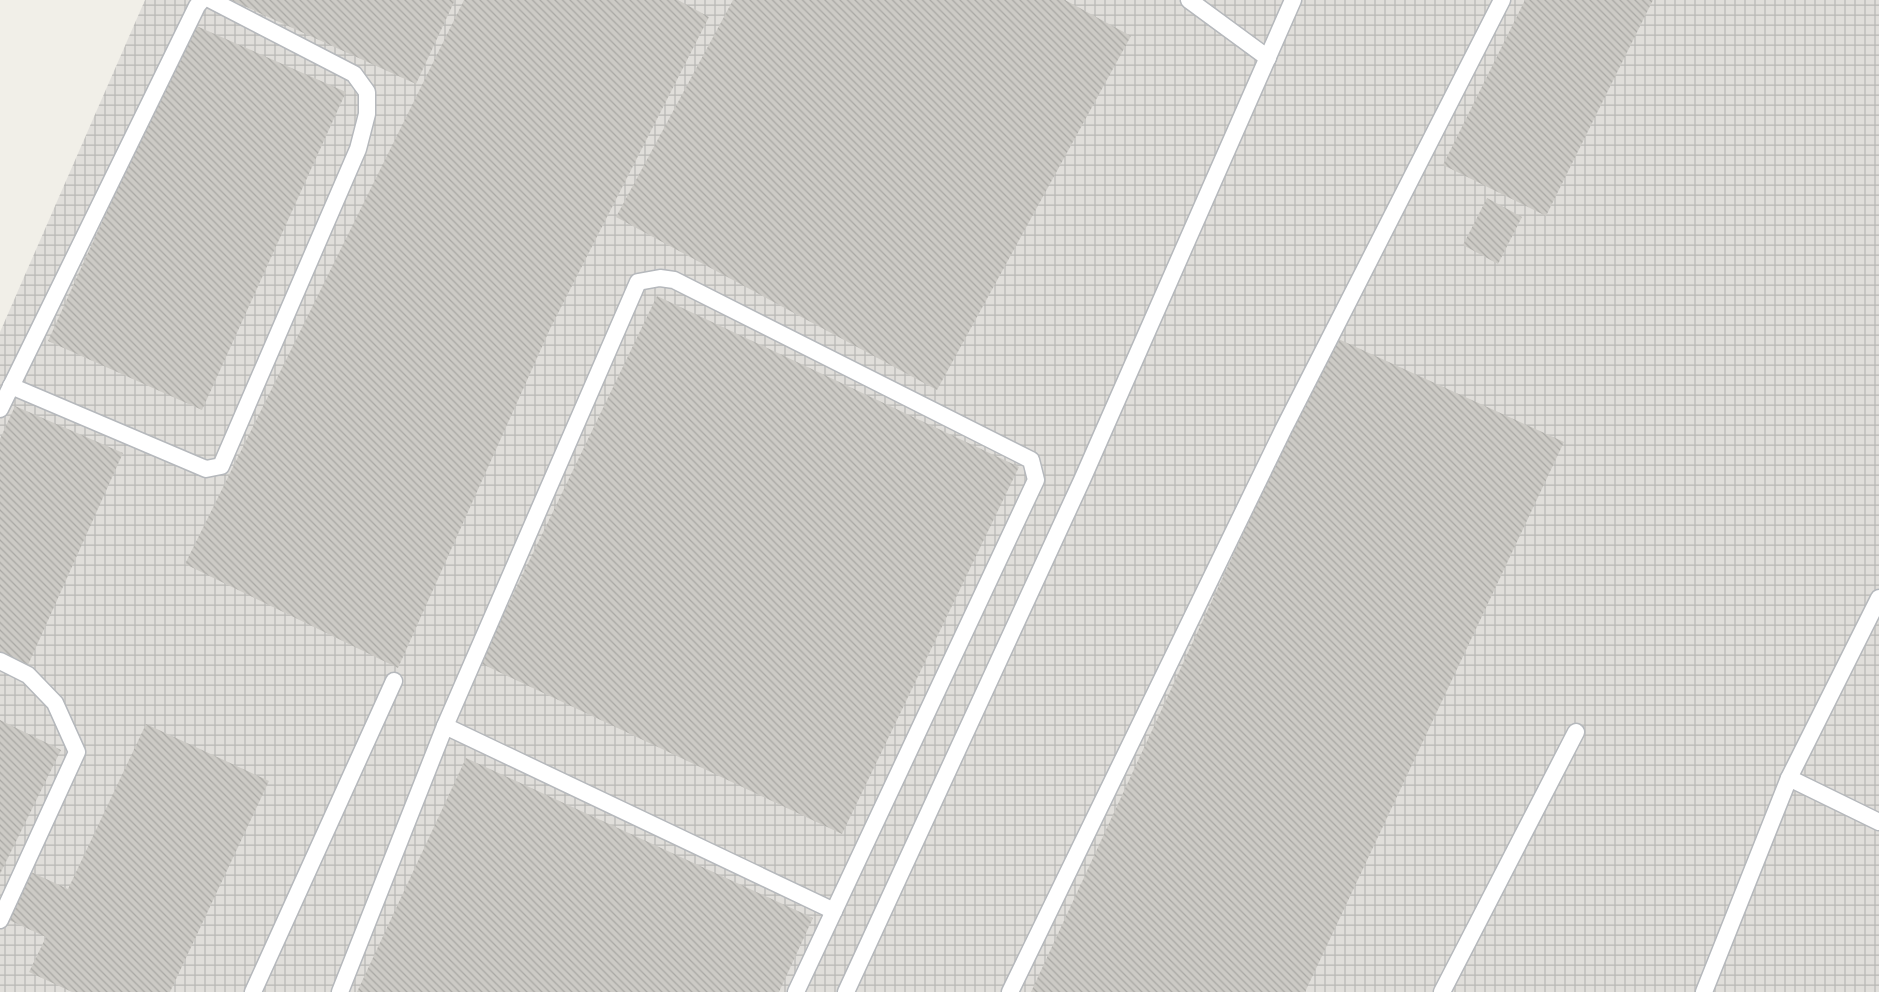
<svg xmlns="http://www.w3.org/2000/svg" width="1879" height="992" font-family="'PT Sans',sans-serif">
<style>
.industrial{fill:url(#industrial-grid)}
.building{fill:url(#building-back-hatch)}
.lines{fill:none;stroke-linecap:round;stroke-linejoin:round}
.lane-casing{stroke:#b5b8bc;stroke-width:19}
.lane{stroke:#fff;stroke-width:16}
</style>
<defs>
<pattern id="industrial-grid" width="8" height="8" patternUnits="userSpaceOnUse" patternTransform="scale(1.25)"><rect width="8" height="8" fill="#e0deda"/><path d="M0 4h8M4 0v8" fill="none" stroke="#b9b8b5"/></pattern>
<pattern id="building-back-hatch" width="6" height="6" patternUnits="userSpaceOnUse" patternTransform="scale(1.25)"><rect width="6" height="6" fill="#cccac5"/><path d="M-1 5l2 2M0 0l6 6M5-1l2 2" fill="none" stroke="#a9a8a4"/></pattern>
</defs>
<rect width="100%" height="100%" fill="#f1efe8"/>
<path class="industrial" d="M145 0H1879V992H0V332Z"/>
<g class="building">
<path d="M231 0H455L416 84Z"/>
<path d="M464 0H678L709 17 550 329 398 668 185 564Z"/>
<path d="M733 0H1065L1131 36 937 390 616 217Z"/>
<path d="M1525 0H1653L1546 216 1443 165Z"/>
<path d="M192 24 346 92 202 410 48 341Z"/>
<path d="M1487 198 1522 217 1498 264 1463 245Z"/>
<path d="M657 296 1019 467 842 834 480 663Z"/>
<path d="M1334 337 1564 442 1305 992H1031Z"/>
<path d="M15 406 123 453 28 665 0 652V439Z"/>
<path d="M0 720 61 750 0 874Z"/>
<path d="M146 724 269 781 170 992H72L29 972 46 937 9 920 31 872 68 889Z"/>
<path d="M466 758 813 918 779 992H357Z"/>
</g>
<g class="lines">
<g class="lane-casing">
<g id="lane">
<path d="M1189 0 1268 58"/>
<path d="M11 386 206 469 221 466 358 149 367 114V92L354 74 211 0"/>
<path d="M0 409 197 6 202 0"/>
<path d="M0 661 28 675 55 703 77 752 0 920"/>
<path d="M445 726 638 282 660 278 674 280 1031 460 1036 480 796 992"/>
<path d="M1789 778 1879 822"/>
<path d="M253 992 394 681"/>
<path d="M340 992 445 726 834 911"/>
<path d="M846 992 1082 480 1293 0"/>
<path d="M1010 992 1283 430 1502 0"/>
<path d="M1442 992 1576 732"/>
<path d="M1704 992 1789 778 1879 598"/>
</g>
</g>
<use href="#lane" class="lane"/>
</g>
</svg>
